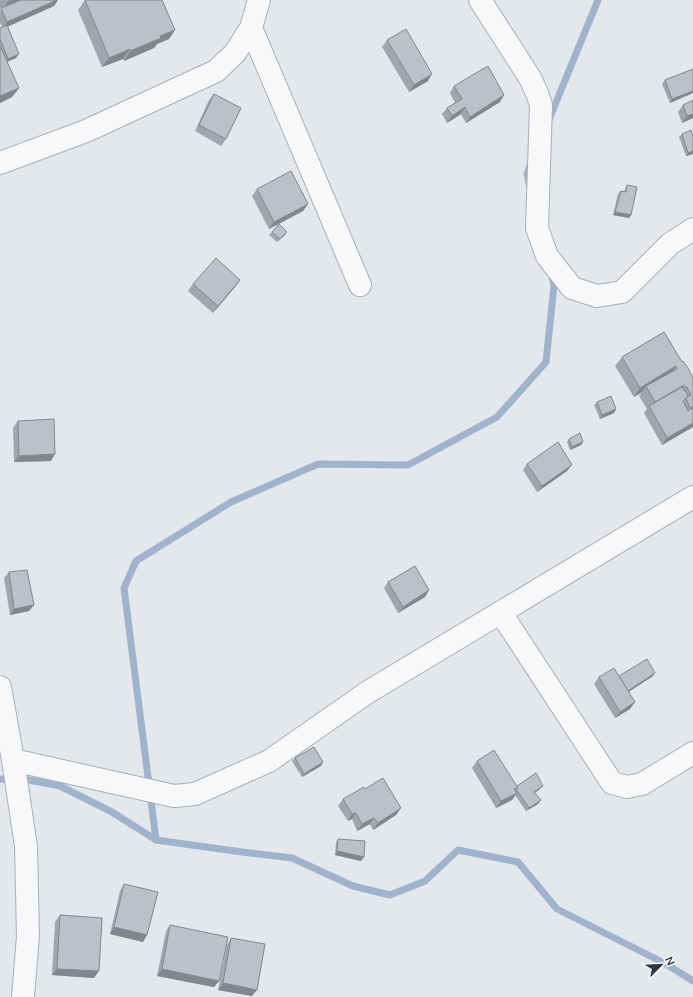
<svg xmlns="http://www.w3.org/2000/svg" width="693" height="997" font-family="Mulish,sans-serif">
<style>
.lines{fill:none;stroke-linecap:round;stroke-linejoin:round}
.stream{stroke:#9fb4cc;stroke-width:7}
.street-casing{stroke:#a9aeb7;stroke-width:24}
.street{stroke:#f7f8fa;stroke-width:22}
.wall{fill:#a1a5ae}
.shaded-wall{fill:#83868d}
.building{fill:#bbc0ca;stroke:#83868d}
</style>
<rect width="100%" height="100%" fill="#e4e7ec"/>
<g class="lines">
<g class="stream">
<path d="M548 122 598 0"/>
<path d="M530 187 527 174 531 163"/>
<path d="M0 779 29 780 60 786 112 812 156 840 242 852 292 858 353 886 390 895 425 881 458 850 518 862 557 909 666 964 693 981"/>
<path d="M156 840 124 588 136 561 231 502 318 464 408 465 497 417 546 362 554 285 551 273"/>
</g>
<g class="street-casing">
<g id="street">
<path d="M480 0 530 78 537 93 541 105 537 228 547 256 572 288 597 296 622 292 670 244 693 229"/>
<path d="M251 28 360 285"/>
<path d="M0 163 86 131 216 71 235 53 251 28 259 0"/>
<path d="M501 613 612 783 627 787 642 784 693 753"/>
<path d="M0 687 13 760 26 846 28 936 23 997"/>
<path d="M13 760 174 796 195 794 269 761 368 692 693 497"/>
</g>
</g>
<use href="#street" class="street"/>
</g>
<g class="wall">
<path d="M0 0H58L54 6 7 27 16 58 7 62 19 88 12 97 0 103V28L2 27 0 23V10L1 9 0 7Z"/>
<path d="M85 0 175 30 169 39 157 44 154 48 124 61 123 59 102 67 78 10Z"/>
<path d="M387 40 428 81 409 92 382 47Z"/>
<path d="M693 69V93L670 103 662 84 665 80Z"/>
<path d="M454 86 500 102 466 123 461 114 447 123 442 114 447 108 455 103 450 93Z"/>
<path d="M214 94 226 139 221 146 195 131 209 100Z"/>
<path d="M683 105 693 118 682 123 678 112Z"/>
<path d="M682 134 693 136V154L686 156 679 137Z"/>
<path d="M627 185 631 215 629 218 613 215 618 194 621 191 624 192 625 189Z"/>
<path d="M257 189 308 204 303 211 269 229 252 196Z"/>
<path d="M272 232 285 235 277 242 269 235Z"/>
<path d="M240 280 235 287 213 313 188 291 193 284Z"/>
<path d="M622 357 682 362 693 378V427L662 445 644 413 647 409 639 396 642 392 634 397 615 366Z"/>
<path d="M597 402 616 409 614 413 600 419 594 405Z"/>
<path d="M18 421 51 461 14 462 13 428Z"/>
<path d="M569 439 581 445 570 450 567 442Z"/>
<path d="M527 464 567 471 537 492 523 470Z"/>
<path d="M9 572 34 605 29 611 10 615 4 578Z"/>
<path d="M388 582 429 590 425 597 398 613 384 588Z"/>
<path d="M619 676H653L628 692 630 709 615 718 594 684 599 677Z"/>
<path d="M295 758 321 766 302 777 292 761Z"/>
<path d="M477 761 517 786 540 789 535 793 538 804 526 811 515 795 512 800 496 808 472 768Z"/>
<path d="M365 789 401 808 396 815 373 830 370 824 357 831 352 819 348 821 338 806 343 799Z"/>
<path d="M338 839 361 861 335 855 336 842Z"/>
<path d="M124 884 143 942 110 934 120 891Z"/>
<path d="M60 915 94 978 52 975 55 922Z"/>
<path d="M170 925 219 981 214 987 157 976 166 931Z"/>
<path d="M231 938 252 996 218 990 227 945Z"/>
</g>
<g class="shaded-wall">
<path d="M11 0H25L2 11 8 1Z"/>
<path d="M57 0H58L54 6 2 29 7 22Z"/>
<path d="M175 30 169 39 157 44 154 48 124 61 130 51 160 36Z"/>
<path d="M130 49 123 59 102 67 109 58Z"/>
<path d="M19 54 16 58 6 62 8 59Z"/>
<path d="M432 74 428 81 409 92 414 85Z"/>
<path d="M19 88 12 97 0 103V96Z"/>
<path d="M693 91V93L670 103 672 99Z"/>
<path d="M504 95 500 102 466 123 470 117Z"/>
<path d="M465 107 461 114 447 123 452 116Z"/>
<path d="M693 114V118L682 123 687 116Z"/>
<path d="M693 151V154L686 156 688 153Z"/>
<path d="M308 204 303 211 269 229 274 222Z"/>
<path d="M615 212 631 215 629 218 613 215Z"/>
<path d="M287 232 285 235 277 242Z"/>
<path d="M240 280 235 287 213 313 218 306Z"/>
<path d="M676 366 669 376 646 386 642 392 634 397 640 388Z"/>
<path d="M684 385 677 394 650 409 655 402Z"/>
<path d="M616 409 614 413 600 419 602 415Z"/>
<path d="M693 423V427L662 445 667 438Z"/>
<path d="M583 442 581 445 570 450 572 447Z"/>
<path d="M55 454 51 461 14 462 19 456Z"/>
<path d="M572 465 567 471 537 492 542 486Z"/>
<path d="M429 590 425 597 398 613 403 607Z"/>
<path d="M34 605 29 611 10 615 14 609Z"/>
<path d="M655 673 653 676 624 695 627 691Z"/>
<path d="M635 702 630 709 615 718 620 712Z"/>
<path d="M323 762 321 766 302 777 304 774Z"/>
<path d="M543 786 540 789 531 795 534 792Z"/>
<path d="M517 793 512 800 496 808 501 801Z"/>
<path d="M541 800 538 804 526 811 529 808Z"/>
<path d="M401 808 396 815 373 830 378 823Z"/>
<path d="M356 813 352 819 348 821 352 814Z"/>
<path d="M374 818 370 824 357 831 362 824Z"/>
<path d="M337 851 364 857 361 861 335 855Z"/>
<path d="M114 927 147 935 143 942 110 934Z"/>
<path d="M57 969 99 971 94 978 52 975Z"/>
<path d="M162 969 219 981 214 987 157 976Z"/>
<path d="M223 983 257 990 252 996 218 990Z"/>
</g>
<g class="building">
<path d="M21 0H57L7 22 1 8Z"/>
<path d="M85 0H162L175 30 160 36 161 38 130 51V49L109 58Z"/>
<path d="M7 25 19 54 8 59 0 39V28Z"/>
<path d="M406 29 432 74 414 85 387 40Z"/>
<path d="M0 46 19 88 0 96Z"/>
<path d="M488 66 504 95 470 117 465 107 452 116 447 108 462 99 454 86Z"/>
<path d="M693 69V91L672 99 665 80Z"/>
<path d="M214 94 241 108 226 139 199 125Z"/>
<path d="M693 100V114L687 116 683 105Z"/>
<path d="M691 130 693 136V151L688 153 682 134Z"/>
<path d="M291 171 308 204 274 222 257 189Z"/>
<path d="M627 185 637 187 631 215 615 212 621 191 626 192Z"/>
<path d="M279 224 287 232 280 239 272 232Z"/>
<path d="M216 258 240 280 218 306 193 284Z"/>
<path d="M664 332 682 362 683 361 688 368 693 378V406L690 408 686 398 691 395 687 387 686 388 684 385 655 402 646 386 677 369 676 366 640 388 622 357Z"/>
<path d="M682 387 684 391 685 390 688 396 683 401 688 411 692 408 693 410V423L667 438 649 406Z"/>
<path d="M611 396 616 409 602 415 597 402Z"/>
<path d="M54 419 55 454 19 456 18 421Z"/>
<path d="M580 433 583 442 572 447 569 439Z"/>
<path d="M558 442 572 465 542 486 527 464Z"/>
<path d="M415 566 429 590 403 607 388 582Z"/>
<path d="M27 570 34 605 14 609 9 572Z"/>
<path d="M647 659 655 673 628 691 619 676Z"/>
<path d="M614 668 635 702 620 712 599 677Z"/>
<path d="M314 747 323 762 304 774 295 758Z"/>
<path d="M494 750 518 788 514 789 517 793 501 801 477 761Z"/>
<path d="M536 773 543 786 534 792 541 800 529 808 516 789 518 788 517 786Z"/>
<path d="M383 778 401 808 378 823 374 818 362 824 356 813 352 814 343 799 364 787 365 789Z"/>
<path d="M338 839 365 841 364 857 337 851Z"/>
<path d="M124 884 158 892 147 935 114 927Z"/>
<path d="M60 915 102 918 99 971 57 969Z"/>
<path d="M170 925 228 937 219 981 162 969Z"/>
<path d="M231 938 265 944 257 990 223 983Z"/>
</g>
<g transform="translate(661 965) rotate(66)" stroke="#f4f6f9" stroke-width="3" paint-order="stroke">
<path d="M0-3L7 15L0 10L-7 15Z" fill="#2b3445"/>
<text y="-6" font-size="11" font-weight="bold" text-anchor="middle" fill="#2b3445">N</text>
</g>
</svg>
